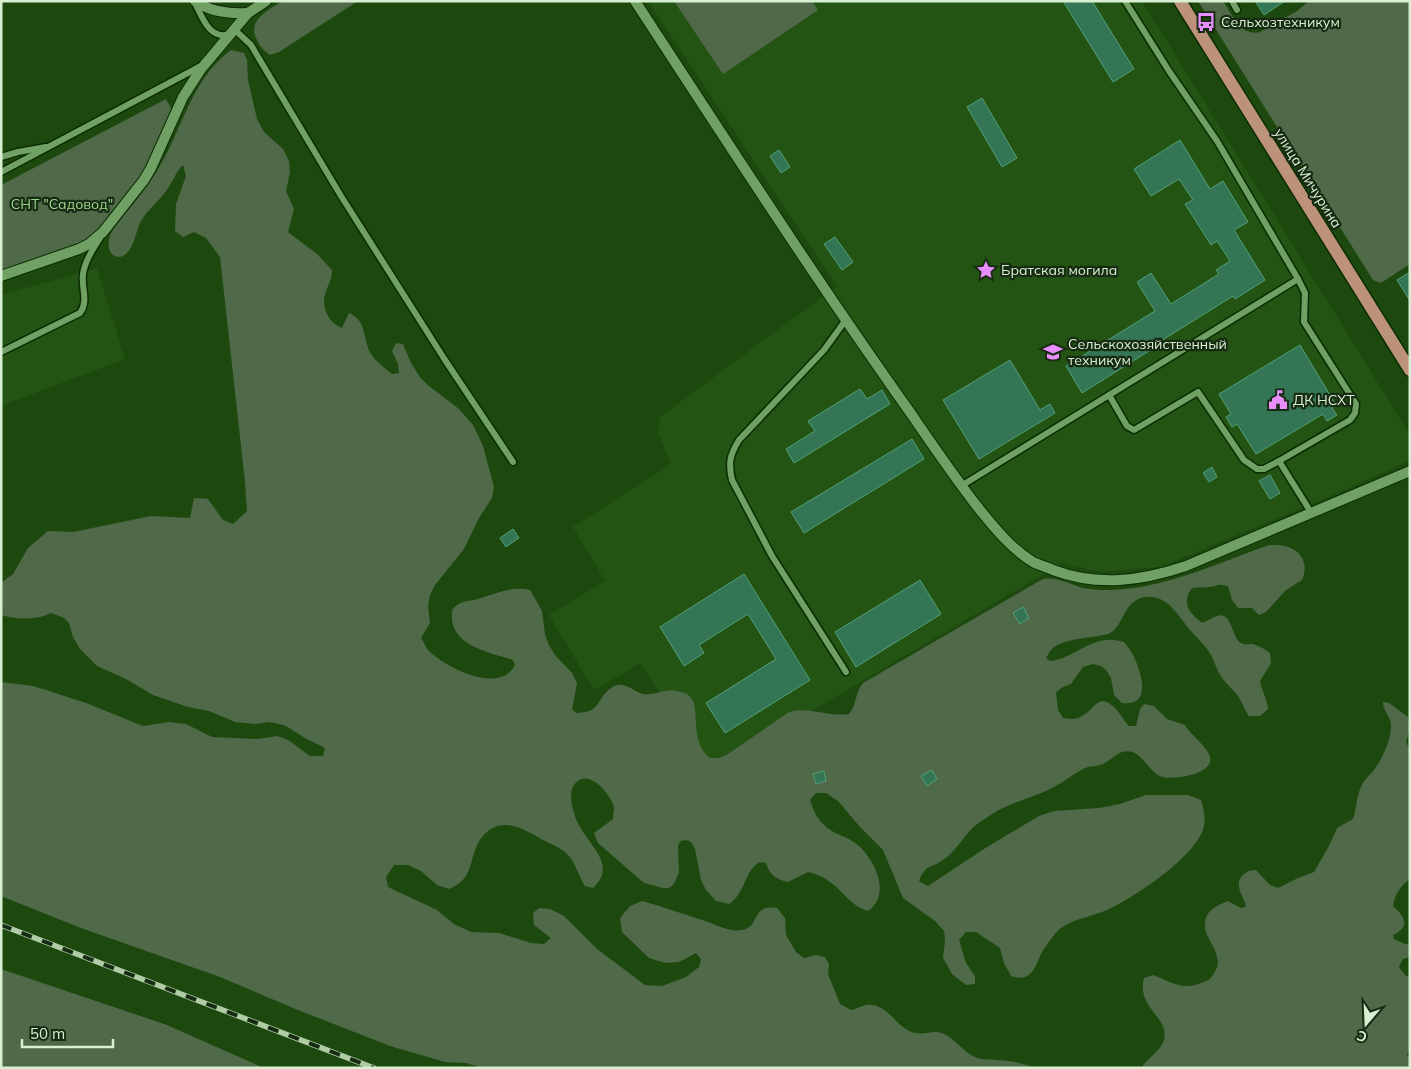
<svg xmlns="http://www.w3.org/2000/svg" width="1411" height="1069" font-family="Mulish,sans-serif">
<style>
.built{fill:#235413}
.green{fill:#4f6949}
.building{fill:#337554;stroke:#53a078}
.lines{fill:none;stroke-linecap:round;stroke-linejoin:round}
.service-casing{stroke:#0b2c02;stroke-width:9}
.minor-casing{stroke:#0b2c02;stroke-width:12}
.primary-casing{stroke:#0b2c02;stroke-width:15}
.service{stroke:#71a065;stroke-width:6}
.minor{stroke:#71a065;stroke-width:10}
.primary{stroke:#bc927b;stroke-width:12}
.rail-casing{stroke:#b0cca7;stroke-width:5.5}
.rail{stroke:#172a12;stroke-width:4;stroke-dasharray:11;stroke-linecap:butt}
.labels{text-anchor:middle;stroke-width:4.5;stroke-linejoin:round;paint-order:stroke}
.poi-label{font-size:14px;fill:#d8f0d1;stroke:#172a12;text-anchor:start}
.street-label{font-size:14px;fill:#d8f0d1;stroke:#172a12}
.park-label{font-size:14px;fill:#9bd58c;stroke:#172a12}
</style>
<rect width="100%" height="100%" fill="#1d490f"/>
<g class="built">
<path d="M648 1H1142L1410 435V460L1347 489 1161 567 1101 572 1062 563 709 772 641 663 594 690 549 615 605 581 573 527 671 464 658 433 660 417 837 286Z"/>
<path d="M97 268 125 359 1 406V295Z"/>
</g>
<g class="green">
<path d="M282 1H358L279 52 270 55C263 50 260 46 257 40 246 20 269 10 282 1Z"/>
<path d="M674 1H812L818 10 723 74Z"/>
<path d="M1198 1H1223C1232 14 1241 37 1260 32L1297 11 1309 1H1410V264L1381 283 1373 280Z"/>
<path d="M231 50 244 53 247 60 248 80 257 119 264 132 283 149 289 161 290 172 286 191 294 209 288 232 317 254 332 270C332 280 328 285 325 294 321 308 329 323 342 328L349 313C368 321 362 339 371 354 376 362 385 368 392 374L399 373 398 364 392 351 396 343 403 344 411 363 420 377 429 386 459 409 473 425 483 446 494 487 492 498 479 518 464 549 435 585 430 595 428 605 430 623 421 638C424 642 426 648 429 651 447 668 499 695 515 665L513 660C492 653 455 647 452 620 452 614 451 609 456 606 462 600 474 601 481 598 496 593 515 586 530 590L542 611 545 635 549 645 555 655 572 673 577 683 572 709 576 713C602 713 596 698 611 688 623 679 632 691 643 694 655 696 665 688 677 691 681 692 686 693 688 695 703 704 687 740 710 758H719L728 754 789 712C809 706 828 717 849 714 857 705 855 692 863 683L1041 580C1056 574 1073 587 1089 589 1096 590 1105 590 1112 590 1165 588 1216 564 1266 546 1288 541 1313 554 1302 580L1286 590 1266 612 1259 615 1252 608H1238L1232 600 1228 586C1217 583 1218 586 1209 587 1203 588 1198 587 1192 588 1181 603 1189 612 1202 623 1208 621 1211 618 1217 616 1232 610 1232 639 1241 643 1244 645 1249 644 1253 644 1259 646 1265 649 1270 653L1271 663 1260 681C1262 692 1267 698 1268 709L1260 716H1249C1245 711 1243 705 1240 699 1235 691 1228 686 1223 679 1217 672 1215 662 1211 655 1206 646 1198 639 1191 631 1178 616 1166 591 1141 598 1122 604 1123 629 1108 634 1093 638 1065 638 1053 648 1050 650 1048 655 1046 658L1050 661C1071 659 1087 641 1107 640 1113 639 1118 641 1124 642 1127 646 1131 650 1133 655 1141 671 1153 707 1122 703L1114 695 1111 678 1106 670 1101 666 1093 664 1083 667 1071 684 1063 687 1056 692 1058 710 1063 718C1069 719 1076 720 1082 716 1094 710 1098 692 1114 707 1120 712 1123 720 1129 726H1136L1140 709 1144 704 1154 706 1167 719 1185 725C1191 736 1213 750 1210 762 1206 775 1174 780 1162 777 1147 772 1142 747 1122 752 1116 754 1109 761 1103 764 1098 766 1093 766 1088 767 1075 772 1064 782 1052 788 1038 795 1024 799 1010 805 999 809 989 816 980 822 965 832 958 850 943 860 931 869 926 863 919 881L928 886 987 847 1039 816 1054 811 1099 808 1120 804 1146 795H1188L1201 800C1204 809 1206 821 1203 830 1192 859 1135 897 1107 910 1092 917 1074 918 1061 928 1054 933 1047 945 1042 952 1038 959 1036 970 1029 975 1023 979 1017 978 1011 976L1004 963 1000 948 976 932H966L959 940 966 963 975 976V984L966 985 952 974 943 958 945 940 944 931 935 921 903 898 883 850 860 827 838 801 826 793H816L810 800C813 809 816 817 823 824 833 835 849 836 859 846 876 862 891 895 868 911 852 907 843 891 830 882 824 877 816 874 808 872L788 882C775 879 770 875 766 863L760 862C744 870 746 893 729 904L716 901 706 890 701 880 695 849 691 842 686 840 680 841 678 846 679 872 674 884 669 888H663L644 883 598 843 594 833 613 819C613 815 614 810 614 807 611 795 591 771 578 781 572 785 571 791 571 798 572 809 575 818 580 827 591 847 617 866 593 888L585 886C579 877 576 864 569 856 562 848 553 845 543 840 523 829 501 814 482 837 471 851 473 870 462 881 459 884 453 887 449 889L437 885 421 871 408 865H394L386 877 388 887 437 910 454 924 471 932 499 933 531 943 544 944 551 938 534 925 533 913 539 908 550 909 564 916 597 949 645 985 662 986 686 977 699 967 701 959 696 953 679 962 665 963 649 958 622 932 620 918 630 906 642 901C664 907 686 915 708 922 719 926 730 932 742 930 761 927 750 904 777 908L785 918 786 935 796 952 804 958 816 955 825 957 829 964 828 974 840 1004 851 1010C856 1009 861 1006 866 1005 888 1002 896 1029 915 1033 924 1035 934 1030 942 1033 957 1039 964 1055 981 1059 985 1060 991 1059 996 1060 1008 1060 1023 1063 1034 1068H483L466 1063 445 1062 390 1046 298 1010 220 977 81 928 1 896V682L33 686 49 691 86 703 143 726 169 722 186 724 212 737 258 739 277 736 288 740 310 756H323L325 748 305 738 286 726 275 723 268 722 256 724 235 722 209 711 188 707 153 695 126 679 97 666 80 649 73 637 69 623 64 618 51 613C37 620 17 620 1 615V583L13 574 28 548 48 531 73 532 151 516 190 518 194 498 208 499 223 520 233 524 247 511 245 482 220 257 206 238 194 232 183 237 175 231 176 204 186 176 183 165C175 172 173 183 166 191 158 202 148 209 141 221 136 231 134 246 127 253 120 260 111 257 109 248 108 243 109 238 111 233 125 212 144 193 157 171 182 131 191 79 231 50Z"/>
<path d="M166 99 173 112 156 152 135 187 103 228 86 243 1 272V185Z"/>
<path d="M1383 702 1389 703 1408 717C1411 725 1409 734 1406 742L1410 750V879C1400 886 1395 894 1393 906 1405 917 1411 926 1393 935L1394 939 1405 944H1410V957L1403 959 1399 967 1406 976 1410 977V1046L1407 1056 1410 1057V1068H1141C1147 1058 1161 1051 1164 1040 1170 1017 1136 1008 1144 978L1153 975C1169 981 1183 991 1201 983 1206 981 1210 980 1213 975 1217 969 1219 964 1217 957 1215 945 1204 936 1205 924 1205 910 1218 905 1228 901L1241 908 1246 907C1245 900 1240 894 1239 887 1237 877 1247 869 1256 870L1270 885 1278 888 1298 878 1314 872 1330 844 1337 828 1353 819C1357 808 1356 796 1362 785 1365 778 1372 774 1376 767 1384 755 1390 741 1391 727 1392 717 1383 712 1383 702Z"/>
<path d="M1 969 167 1025 264 1068H1Z"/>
</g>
<g class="building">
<path d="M1063 1H1092L1134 69 1113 82Z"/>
<path d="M1255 1H1285L1264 15Z"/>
<path d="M982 98 1017 158 1002 167 967 107Z"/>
<path d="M1180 140 1210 189 1223 181 1248 222 1234 230 1265 280 1235 299 1233 296 1156 344 1157 346 1082 393 1066 366 1155 311 1137 282 1151 273 1171 304 1219 274 1216 270 1230 261 1217 241 1211 245 1185 204 1193 200 1179 179 1151 196 1134 169Z"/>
<path d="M779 150 790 167 781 173 770 156Z"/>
<path d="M835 237 853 262 842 270 824 244Z"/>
<path d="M1410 272V301L1397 280Z"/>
<path d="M1300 345 1336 405 1332 408 1337 415 1327 421 1323 414 1256 454 1237 424 1232 427 1226 417 1231 414 1219 394Z"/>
<path d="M1010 360 1040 410 1050 404 1055 413 979 459 943 400Z"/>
<path d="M860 389 867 399 882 390 890 404 794 463 786 449 815 431 808 421Z"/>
<path d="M912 439 924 459 804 533 791 512Z"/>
<path d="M1212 467 1217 477 1209 482 1203 473Z"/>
<path d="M1270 475 1280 493 1270 499 1259 481Z"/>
<path d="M513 529 519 538 506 547 500 538Z"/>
<path d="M744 574 810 680 725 733 706 703 776 659 748 614 699 645 704 653 684 666 660 627Z"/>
<path d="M920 580 941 614 856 667 835 632Z"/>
<path d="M1023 607 1029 618 1020 624 1013 613Z"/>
<path d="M932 770 937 779 927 786 921 776Z"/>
<path d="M824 771 826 781 816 784 813 774Z"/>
</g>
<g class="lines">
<g class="service-casing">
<g id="service">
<path d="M1232 1 1237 10"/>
<path d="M195 3C202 17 210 41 230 34"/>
<path d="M235 30 251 45 341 196 445 360 513 462"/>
<path d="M1 157 18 152 46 147"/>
<path d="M1 172 201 66"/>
<path d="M845 321 824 350 739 440C730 455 728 462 732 480L772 556 846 672"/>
<path d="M1 352 80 313C89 301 81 287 83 274 85 261 93 249 100 238"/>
<path d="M1109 395 1127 426 1134 430 1198 392 1244 460 1257 469H1264L1279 461 1350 420 1355 413 1356 404 1304 322 1305 293 1298 279 1217 141 1169 71 1125 1"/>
<path d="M1279 461 1312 514"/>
<path d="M961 486 1298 279"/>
</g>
</g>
<g class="minor-casing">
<g id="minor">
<path d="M195 1C210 12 229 14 248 13"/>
<path d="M635 1C726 140 816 280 912 415 933 446 954 476 976 505 993 526 1010 548 1033 562 1039 565 1047 567 1053 570 1098 587 1141 581 1186 566L1410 471"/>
<path d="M1 276 79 249 89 244 103 232 144 180 151 168 183 97 201 69 248 13 266 1"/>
</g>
</g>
<g class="primary-casing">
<path id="primary" d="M1180 1 1410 370"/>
</g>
<use href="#service" class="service"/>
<use href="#minor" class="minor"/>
<use href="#primary" class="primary"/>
<g class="rail-casing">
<path id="rail" d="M1 925 374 1068"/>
</g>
<use href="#rail" class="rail"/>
</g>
<defs>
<g id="bus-bare" transform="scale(1.5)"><path d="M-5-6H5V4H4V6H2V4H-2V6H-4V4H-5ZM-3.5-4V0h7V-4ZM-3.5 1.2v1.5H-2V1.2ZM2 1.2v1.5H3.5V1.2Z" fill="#e88eff" stroke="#172a12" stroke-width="2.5" paint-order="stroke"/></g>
<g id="sight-bare" transform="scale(1.5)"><path d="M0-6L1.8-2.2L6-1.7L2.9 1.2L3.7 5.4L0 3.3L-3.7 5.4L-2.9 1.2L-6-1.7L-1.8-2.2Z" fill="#e88eff" stroke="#172a12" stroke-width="2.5" paint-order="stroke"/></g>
<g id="university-bare" transform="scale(1.5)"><path d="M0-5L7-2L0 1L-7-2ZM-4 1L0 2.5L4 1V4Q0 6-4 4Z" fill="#e88eff" stroke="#172a12" stroke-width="2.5" paint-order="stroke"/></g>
<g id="civic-bare" transform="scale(1.5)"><path d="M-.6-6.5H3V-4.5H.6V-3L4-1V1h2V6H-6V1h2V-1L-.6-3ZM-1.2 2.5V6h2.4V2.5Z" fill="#e88eff" stroke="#172a12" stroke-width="2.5" paint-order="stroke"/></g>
</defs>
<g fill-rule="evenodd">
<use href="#bus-bare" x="1206" y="22"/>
<use href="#sight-bare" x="986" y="270"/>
<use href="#university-bare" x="1053" y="352"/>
<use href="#civic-bare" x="1278" y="400"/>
</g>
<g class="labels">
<g class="poi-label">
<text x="1221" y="27">Сельхозтехникум</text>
<text x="1001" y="275">Братская могила</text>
<text x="1068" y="349">Сельскохозяйственный<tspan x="1068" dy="16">техникум</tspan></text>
<text x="1293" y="405">ДК НСХТ</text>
</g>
<g class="street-label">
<text transform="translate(1308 178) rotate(58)" y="5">улица Мичурина</text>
</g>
<g class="park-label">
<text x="62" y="209">СНТ "Садовод"</text>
</g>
</g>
<rect width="1411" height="1069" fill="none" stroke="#d8f0d1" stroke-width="5"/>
<g transform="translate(1366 1024) rotate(199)" stroke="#172a12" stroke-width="4" paint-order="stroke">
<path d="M0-4L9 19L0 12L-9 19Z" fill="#d8f0d1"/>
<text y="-8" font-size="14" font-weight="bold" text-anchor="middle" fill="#d8f0d1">С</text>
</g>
<path d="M22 1039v8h91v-8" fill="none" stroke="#d8f0d1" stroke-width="2.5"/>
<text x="30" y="1039" font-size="15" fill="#d8f0d1" stroke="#172a12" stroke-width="4" paint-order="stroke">50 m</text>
</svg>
